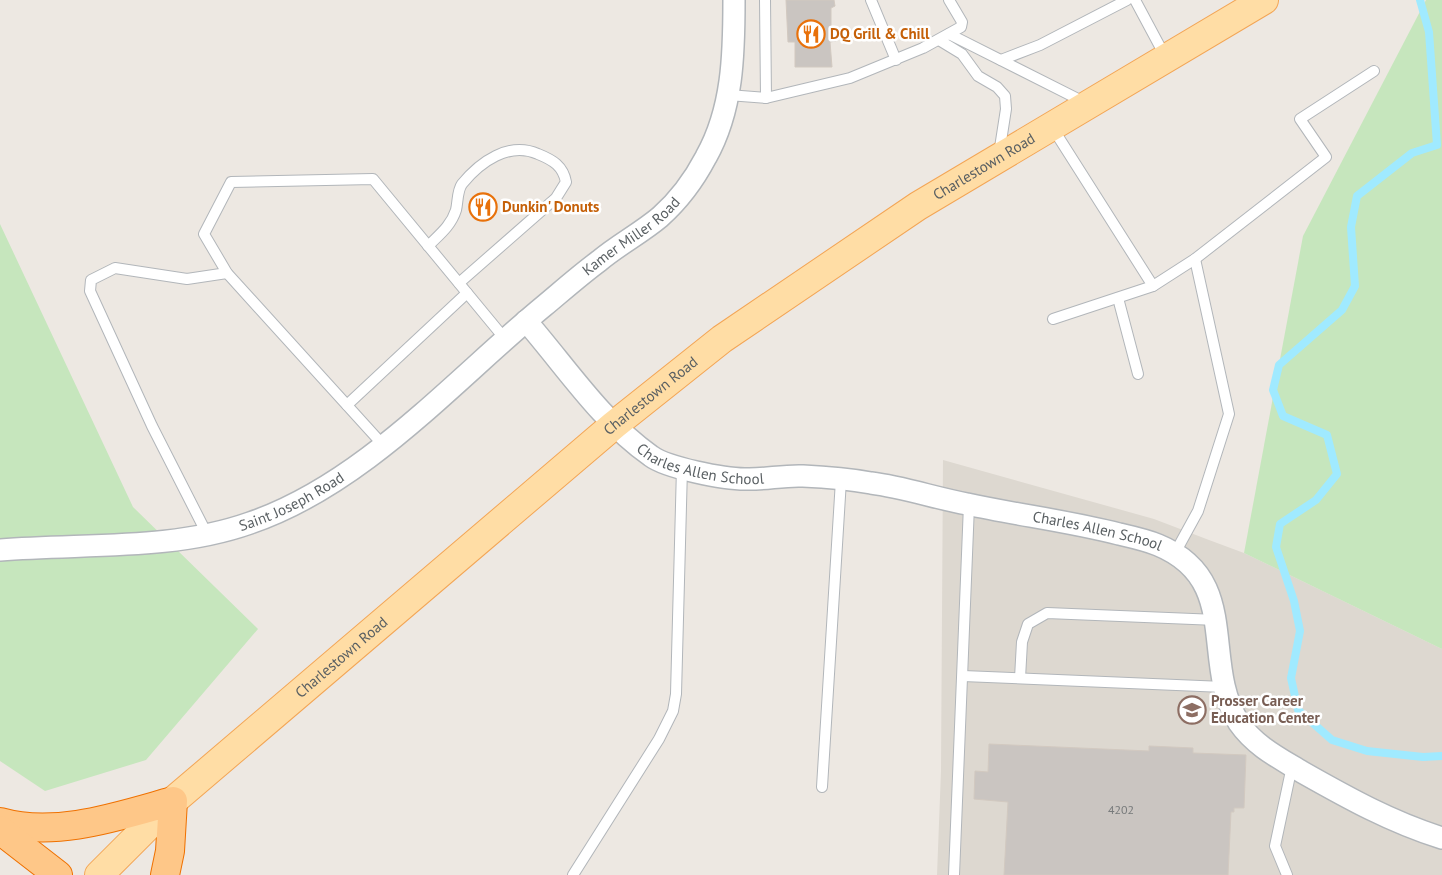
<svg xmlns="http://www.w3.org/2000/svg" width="1442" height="875" font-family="'PT Sans',sans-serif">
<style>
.education{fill:#ddd8d0}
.green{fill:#c6e6bd}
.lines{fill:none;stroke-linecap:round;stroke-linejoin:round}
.stream{stroke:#a0eaff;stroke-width:8}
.building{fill:#cac5c1;stroke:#d2c9c0}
.lane-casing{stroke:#b2b6ba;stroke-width:12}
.street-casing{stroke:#b2b6ba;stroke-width:24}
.primary-casing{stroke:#f3a555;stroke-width:30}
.highway-casing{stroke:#ef7100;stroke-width:30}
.lane{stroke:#fff;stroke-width:10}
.street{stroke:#fff;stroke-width:21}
.primary{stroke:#ffdda5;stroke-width:28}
.highway{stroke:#fec788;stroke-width:28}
.labels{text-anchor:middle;stroke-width:5;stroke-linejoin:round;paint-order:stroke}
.number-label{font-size:12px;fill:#76797a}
.food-label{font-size:15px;font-weight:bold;fill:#c56008;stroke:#fff;text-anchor:start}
.street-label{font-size:15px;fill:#5a6063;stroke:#fff}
.education-label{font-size:15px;font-weight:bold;fill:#785e54;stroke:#fff;text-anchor:start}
</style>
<rect width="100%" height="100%" fill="#ede8e2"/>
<path class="education" d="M943 460 1154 519 1209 540 1244 553 1442 649V875H937L941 771Z"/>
<g class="green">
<path d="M1426 0H1442V649L1244 553 1303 236Z"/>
<path d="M0 224 133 507 258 629 146 760 45 791 0 761Z"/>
</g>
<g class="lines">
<path class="stream" d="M1420 0 1429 32 1437 145 1412 153 1357 196 1351 227 1355 286 1342 310 1279 365 1273 390 1283 416 1327 435 1337 474 1316 500 1280 524 1276 547 1294 601 1300 631 1291 678 1298 710 1332 740 1367 751 1423 757 1442 756"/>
</g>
<g class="building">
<path d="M786 0H834L835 6 831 8V27H835L836 41 830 42 832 67H795V42H788Z"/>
<path d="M989 744 1149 751V746L1193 748V753L1246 755 1244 808H1234V812H1231L1228 875H1004L1008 802 974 799 975 771 988 772Z"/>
</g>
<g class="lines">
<g class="lane-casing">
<g id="lane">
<path d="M765 0 766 98"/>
<path d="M871 0 896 60"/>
<path d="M1135 0 1165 56"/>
<path d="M949 34 1086 103"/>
<path d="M939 40 962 54 978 76 997 87 1005 96 1006 109 999 154"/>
<path d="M1001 60 1040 45 1127 0"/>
<path d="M728 95 766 98 850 78 923 48 961 27 962 22 949 0"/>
<path d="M1052 127 1153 286 1195 259 1326 157 1300 119 1374 71"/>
<path d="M428 246C439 235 451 226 456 210 458 202 457 191 462 184 480 162 509 141 538 154 553 160 563 166 566 182L556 198 459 283"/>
<path d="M1118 298 1138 374"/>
<path d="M1053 319 1153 286"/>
<path d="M347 405 467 293"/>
<path d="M384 446 227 273 204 234 231 182 373 179 505 339"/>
<path d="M208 536 152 426 90 291 91 280 115 268 187 279 227 273"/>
<path d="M1175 553 1198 511 1229 414 1195 259"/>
<path d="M963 676 1224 687"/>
<path d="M1020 678 1022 642 1028 624 1047 613 1217 620"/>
<path d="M822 787 841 480"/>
<path d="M573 875 659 739 673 711 676 694 682 468"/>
<path d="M954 875 969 505"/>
<path d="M1287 875 1275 846 1292 766"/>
</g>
</g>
<g class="street-casing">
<g id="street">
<path id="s1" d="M526 321C566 367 601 421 651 456 667 468 724 479 745 479 764 480 783 475 803 476 825 477 849 479 871 483 903 487 935 498 967 504 1017 515 1069 521 1119 534 1132 537 1146 540 1158 545 1243 580 1200 662 1239 723 1255 746 1279 758 1302 772 1348 798 1391 822 1442 838"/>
<path id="s2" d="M0 550C83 543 171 551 250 523 364 484 453 381 544 306 562 291 580 275 599 261 618 245 641 233 660 217 678 201 695 178 706 157 733 109 734 54 734 0"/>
</g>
</g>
<g class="primary-casing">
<g id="primary">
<path id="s3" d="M99 875 173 801 614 425 722 339 918 206 1264 0"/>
</g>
</g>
<g class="highway-casing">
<g id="highway">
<path d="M0 822C56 838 119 816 173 801L170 851 165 875"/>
<path d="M0 830 58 875"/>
</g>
</g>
<use href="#lane" class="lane"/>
<use href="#street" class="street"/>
<use href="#primary" class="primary"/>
<use href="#highway" class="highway"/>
</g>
<defs>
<g id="restaurant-ring" transform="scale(1.4375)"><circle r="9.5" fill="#fff" stroke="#e8710a" stroke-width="1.5"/><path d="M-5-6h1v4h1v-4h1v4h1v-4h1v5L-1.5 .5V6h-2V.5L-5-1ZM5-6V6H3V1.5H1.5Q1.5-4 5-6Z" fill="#e8710a"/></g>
<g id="school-ring" transform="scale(1.4375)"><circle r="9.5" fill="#fff" stroke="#8d6e63" stroke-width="1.5"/><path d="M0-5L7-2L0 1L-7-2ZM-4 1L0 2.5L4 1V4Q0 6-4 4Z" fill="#8d6e63"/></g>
</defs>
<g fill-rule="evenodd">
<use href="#restaurant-ring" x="811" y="34"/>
<use href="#restaurant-ring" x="483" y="207"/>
<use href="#school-ring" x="1192" y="710"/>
</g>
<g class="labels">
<g class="number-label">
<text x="1121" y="814">4202</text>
</g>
<g class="food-label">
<text x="830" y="39">DQ Grill &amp; Chill</text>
<text x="502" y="212">Dunkin' Donuts</text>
</g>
<g class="street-label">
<text dy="5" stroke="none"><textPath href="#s3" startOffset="1136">Charlestown Road</textPath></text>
<text dy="5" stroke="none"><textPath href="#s2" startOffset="732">Kamer Miller Road</textPath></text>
<text dy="5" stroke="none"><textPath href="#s3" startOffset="731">Charlestown Road</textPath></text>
<text dy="5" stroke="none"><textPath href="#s1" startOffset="235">Charles Allen School</textPath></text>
<text dy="5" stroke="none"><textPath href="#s2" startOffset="299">Saint Joseph Road</textPath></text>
<text dy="5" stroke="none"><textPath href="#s1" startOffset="640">Charles Allen School</textPath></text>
<text dy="5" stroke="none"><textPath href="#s3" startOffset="326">Charlestown Road</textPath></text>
</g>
<g class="education-label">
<text x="1211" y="706">Prosser Career<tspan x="1211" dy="17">Education Center</tspan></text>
</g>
</g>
</svg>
